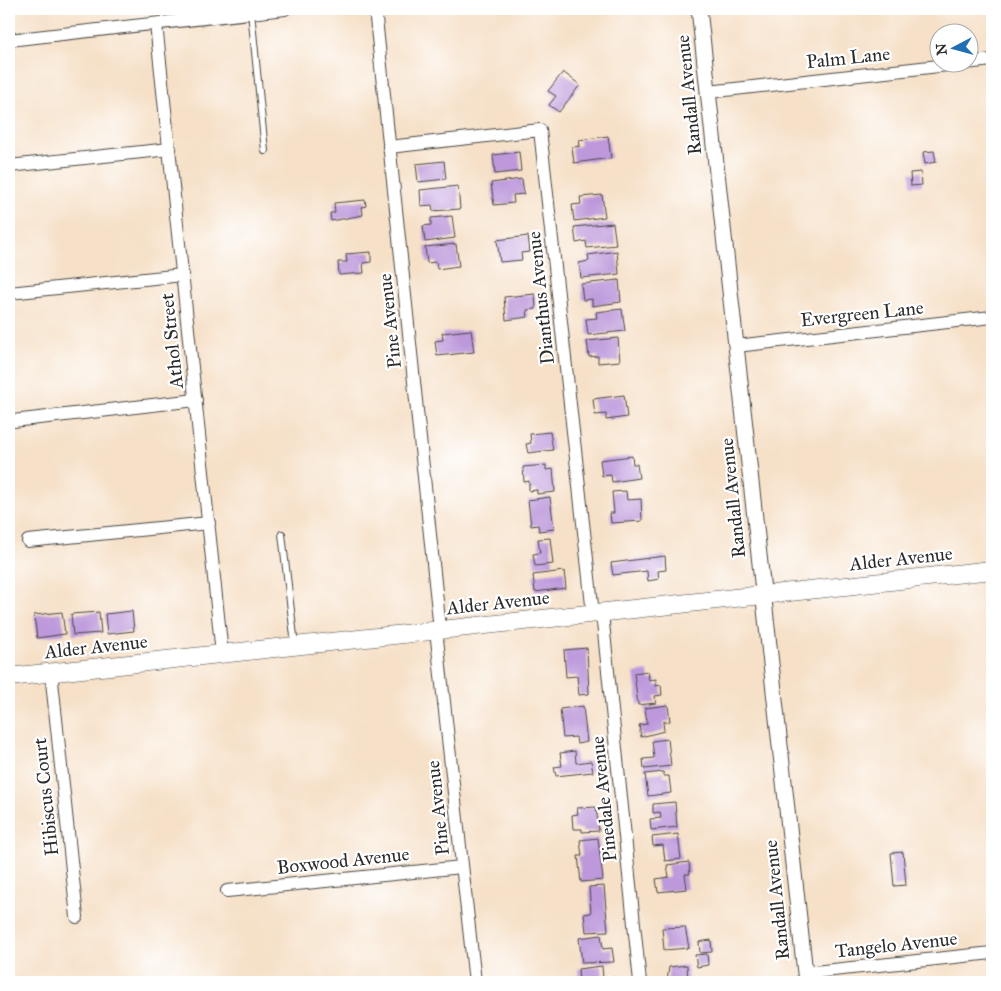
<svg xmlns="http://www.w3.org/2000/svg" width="1001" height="991" font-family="'IM FELL Great Primer',serif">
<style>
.building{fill:#bd99db}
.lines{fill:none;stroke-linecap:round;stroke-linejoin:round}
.service-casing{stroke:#494642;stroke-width:8}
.minor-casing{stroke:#494642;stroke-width:14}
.tertiary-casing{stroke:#494642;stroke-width:17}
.secondary-casing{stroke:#494642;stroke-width:19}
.service{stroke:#fff;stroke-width:6}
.minor{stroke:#fff;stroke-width:12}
.tertiary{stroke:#fff;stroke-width:15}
.secondary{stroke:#fff;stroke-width:18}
.labels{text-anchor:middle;stroke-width:4.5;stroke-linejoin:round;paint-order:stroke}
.street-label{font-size:19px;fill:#2b2b2b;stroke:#fff}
</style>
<rect width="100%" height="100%" fill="#fff"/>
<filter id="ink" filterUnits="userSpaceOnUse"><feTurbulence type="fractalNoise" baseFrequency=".02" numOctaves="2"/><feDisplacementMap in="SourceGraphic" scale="10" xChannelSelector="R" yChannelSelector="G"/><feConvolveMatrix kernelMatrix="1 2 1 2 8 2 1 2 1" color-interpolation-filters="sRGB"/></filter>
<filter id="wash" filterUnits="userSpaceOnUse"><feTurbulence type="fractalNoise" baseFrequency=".0096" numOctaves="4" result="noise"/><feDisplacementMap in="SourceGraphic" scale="20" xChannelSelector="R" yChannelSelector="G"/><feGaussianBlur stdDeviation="1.12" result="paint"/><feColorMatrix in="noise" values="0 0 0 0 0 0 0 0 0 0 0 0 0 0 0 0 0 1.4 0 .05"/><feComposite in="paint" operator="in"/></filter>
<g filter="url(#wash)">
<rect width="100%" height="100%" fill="#f6e0c7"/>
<g id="blocks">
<g class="building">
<path d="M563 72 580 85 559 112 549 105 556 96 548 91Z"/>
<path d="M608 136 611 158 574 163 572 147 580 146 579 140Z"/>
<path d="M934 151 936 162 925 164 923 152Z"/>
<path d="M519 152 521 171 495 174 493 155Z"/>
<path d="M444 161 446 179 418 182 416 164Z"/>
<path d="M921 172 922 185 911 186 910 173Z"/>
<path d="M522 179 524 194 513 195 514 203 494 205 491 183Z"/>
<path d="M458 186 460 209 433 211 432 205 421 206 420 190Z"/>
<path d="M602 195 605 217 574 221 572 205 581 204 580 197Z"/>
<path d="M365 200 366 206 362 207 363 215 331 221 330 213H335L334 203Z"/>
<path d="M452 216 455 238 425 242 423 226 431 225V218Z"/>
<path d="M613 223 616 245 587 248 586 241 576 243 574 227Z"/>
<path d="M528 236 530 252 521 253 522 260 500 262 497 240Z"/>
<path d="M456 244 459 266 437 269 436 262 427 263 425 247Z"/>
<path d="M617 251 619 274 581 278 579 263 589 261 588 255Z"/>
<path d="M371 252V262L363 263 364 273 339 275 338 262H347L346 254Z"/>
<path d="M619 280 621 302 592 306V299L583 300 581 284Z"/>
<path d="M535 294 536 309 527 310 528 317 506 320 504 297Z"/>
<path d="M622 309 625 331 588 335 586 319 597 318 596 312Z"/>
<path d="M471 330 474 352 437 356 435 341 443 340 442 333Z"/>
<path d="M618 338 620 361 598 363V356L589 357 587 341Z"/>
<path d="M624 395 627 417 606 420V414L595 415 593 399Z"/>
<path d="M550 432 553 450 528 453 526 444 531 443 530 434Z"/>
<path d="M632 456 633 464H637L639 478 612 482 611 475 602 476 600 460Z"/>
<path d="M546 465V470L553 469 555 492 537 494V490L529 491V481L524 482 523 467Z"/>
<path d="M626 491 627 500 641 499 642 521 611 523 610 513H614L612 492Z"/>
<path d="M550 497 554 529 539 531 538 525 531 526 528 500Z"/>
<path d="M550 538 553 564 535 566 533 554 540 553 538 539Z"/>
<path d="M665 556 666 570 658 571 659 579 648 581 647 571 613 575 611 563Z"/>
<path d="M564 571 566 588 535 592 533 575Z"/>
<path d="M132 611 134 631 107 634 105 614Z"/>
<path d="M62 612 65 634 37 638 34 615Z"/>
<path d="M99 612 101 633 73 635 71 614Z"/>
<path d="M587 648 589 694 579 695 577 676 566 677 564 650Z"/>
<path d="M648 671 649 680 656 679V686L661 685 662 695 655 696 656 703 638 705 634 673Z"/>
<path d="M668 705 670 721 663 722 664 731 641 737 639 725 647 724 645 708Z"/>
<path d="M583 706 587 742 577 744 576 737 563 738 560 709Z"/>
<path d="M668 739 671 766 644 769 643 759 654 758 652 741Z"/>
<path d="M575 751 576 763 591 761 593 772 556 776 554 767 562 766 560 753Z"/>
<path d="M663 772 664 776H669L671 793 648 796 645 774Z"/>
<path d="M675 802 677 827 651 830 650 819 661 818 660 812 653 813V804Z"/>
<path d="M596 807 599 831 582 832V829H573L572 815 578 814 577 808Z"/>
<path d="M678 834 681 859 665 861 663 845 653 846 652 837Z"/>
<path d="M598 838 603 880 581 882 578 856H582L580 840Z"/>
<path d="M903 852 906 885 894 886 891 853Z"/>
<path d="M689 862 690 874H685L687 889 658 892 656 879 669 877 667 865Z"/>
<path d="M604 886 608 931 586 932 584 914 591 913 589 887Z"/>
<path d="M685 927 689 948 664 950 662 928Z"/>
<path d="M601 935 603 949 612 948 614 962 582 963 579 938Z"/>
<path d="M711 940 712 952 700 953 699 942Z"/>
<path d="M707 954 708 965 697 967 695 955Z"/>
<path d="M687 965 688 982H667L669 967Z"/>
<path d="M602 966 603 979 615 977 616 982H579L578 969Z"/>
</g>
</g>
</g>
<g filter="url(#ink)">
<use href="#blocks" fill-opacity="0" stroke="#494642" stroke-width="1"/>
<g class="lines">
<g class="service-casing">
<g id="service">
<path d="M251 12 265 151"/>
<path d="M282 534 295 645"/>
</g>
</g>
<g class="minor-casing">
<g id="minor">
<path d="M375 9 440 630"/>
<path d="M156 24 222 654"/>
<path d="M9 40 285 9"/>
<path d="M708 92 992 60"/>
<path d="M389 147 540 130 593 614"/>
<path d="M9 166 170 149"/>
<path d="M9 293 183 275"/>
<path d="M736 346 992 317"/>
<path d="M13 421 196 400"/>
<path d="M28 541 209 523"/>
<path d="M602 613 640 982"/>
<path d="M436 630 475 982"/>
<path d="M51 672 77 917"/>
<path d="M227 891 462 867"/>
<path d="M805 973 992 953"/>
</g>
</g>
<g class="tertiary-casing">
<path id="tertiary" d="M699 9 806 982"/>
</g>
<g class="secondary-casing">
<path id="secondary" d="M9 677 992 570"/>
</g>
<use href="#service" class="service"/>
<use href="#minor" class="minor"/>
<use href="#tertiary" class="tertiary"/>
<use href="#secondary" class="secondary"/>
</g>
</g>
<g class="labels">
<g class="street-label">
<text transform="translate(848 57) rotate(-6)" y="7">Palm Lane</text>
<text transform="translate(688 95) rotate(-96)" y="7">Randall Avenue</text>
<text transform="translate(540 298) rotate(-96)" y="7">Dianthus Avenue</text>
<text transform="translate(862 313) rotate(-6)" y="7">Evergreen Lane</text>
<text transform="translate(389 321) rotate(-96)" y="7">Pine Avenue</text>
<text transform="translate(171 341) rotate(-96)" y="7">Athol Street</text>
<text transform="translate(732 498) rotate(-96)" y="7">Randall Avenue</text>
<text transform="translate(901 558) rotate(-6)" y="7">Alder Avenue</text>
<text transform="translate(498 602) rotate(-6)" y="7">Alder Avenue</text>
<text transform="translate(96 646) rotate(-6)" y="7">Alder Avenue</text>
<text transform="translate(45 797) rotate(-96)" y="7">Hibiscus Court</text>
<text transform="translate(603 799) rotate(-96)" y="7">Pinedale Avenue</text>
<text transform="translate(437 808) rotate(-96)" y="7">Pine Avenue</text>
<text transform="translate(343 860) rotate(-6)" y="7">Boxwood Avenue</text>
<text transform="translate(776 900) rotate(-96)" y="7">Randall Avenue</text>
<text transform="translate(896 944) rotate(-6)" y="7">Tangelo Avenue</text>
</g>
</g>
<rect width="1001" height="991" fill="none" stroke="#fff" stroke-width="30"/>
<g transform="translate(954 48) rotate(264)"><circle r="24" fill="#ffffff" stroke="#aaaaaa"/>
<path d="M0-4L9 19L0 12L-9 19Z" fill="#1f6fb2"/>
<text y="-8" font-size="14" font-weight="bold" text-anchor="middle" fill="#2b2b2b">N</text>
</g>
</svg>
